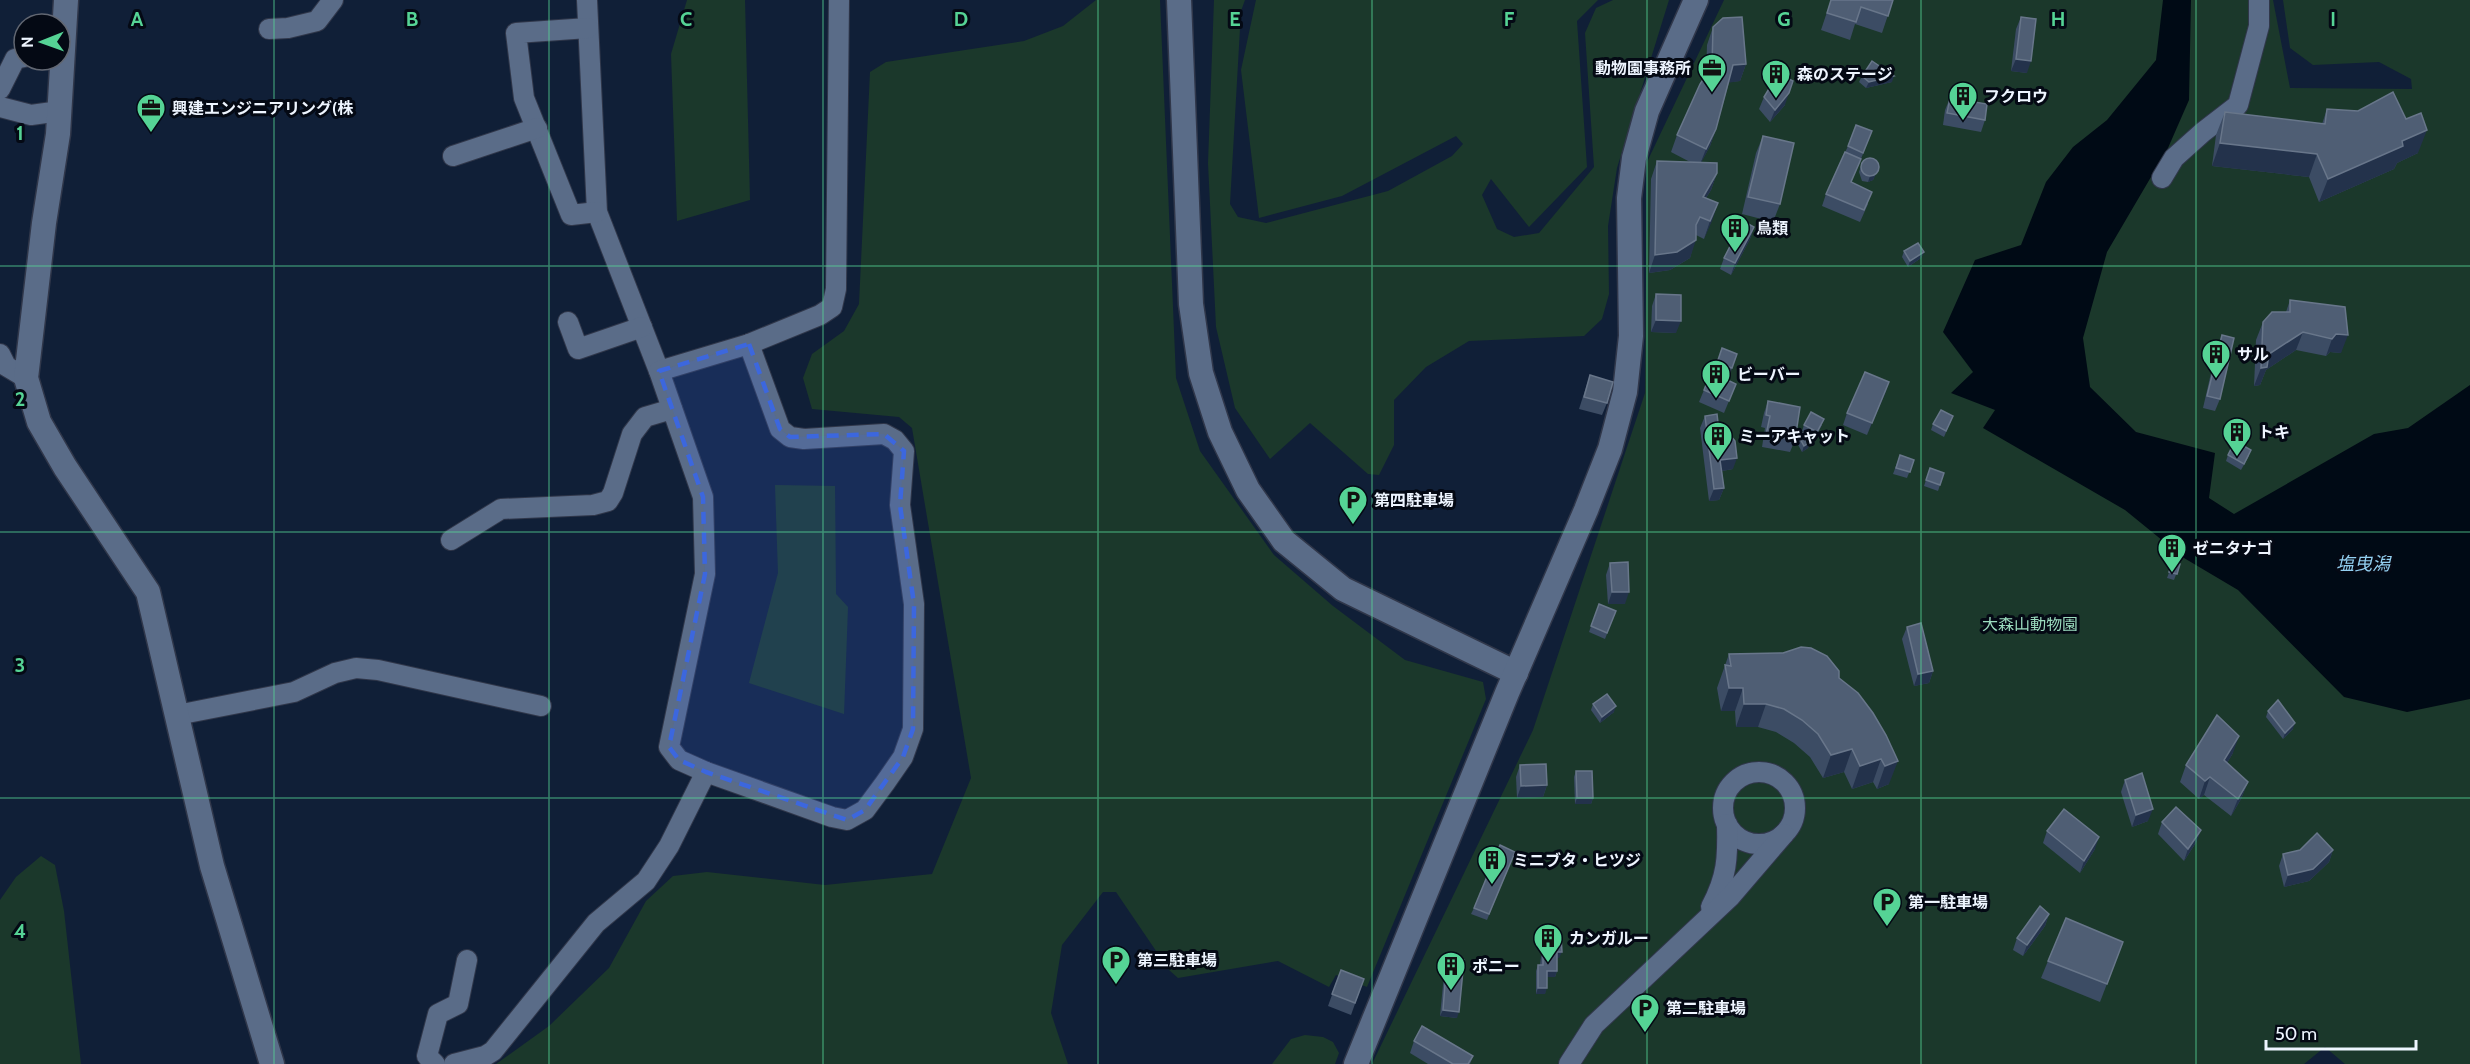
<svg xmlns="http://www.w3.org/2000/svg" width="2470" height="1064" font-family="Cabin,'Noto Sans JP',sans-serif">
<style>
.green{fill:#1b382b}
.water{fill:#000a15}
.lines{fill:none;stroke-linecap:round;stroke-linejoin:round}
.minor-casing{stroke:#30374a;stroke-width:22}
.tertiary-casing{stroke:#30374a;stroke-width:27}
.minor{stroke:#5a6c88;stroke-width:20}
.tertiary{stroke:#5a6c88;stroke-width:24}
.wall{fill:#3c4c64}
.shaded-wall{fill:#23324b}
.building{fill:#4f5e74;stroke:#68768a;stroke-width:1.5}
.marked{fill:#3c67de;fill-opacity:0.2;stroke:#3c67de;stroke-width:4.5;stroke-dasharray:12 8;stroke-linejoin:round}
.grid{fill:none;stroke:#55d395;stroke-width:1.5;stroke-opacity:0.55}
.labels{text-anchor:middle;stroke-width:6;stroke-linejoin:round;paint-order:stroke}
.poi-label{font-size:16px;font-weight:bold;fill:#eef5ff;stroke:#040914;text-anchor:start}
.park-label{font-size:16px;fill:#9cdcbf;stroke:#040914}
.water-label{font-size:18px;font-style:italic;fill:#93d0f1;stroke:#040914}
.grid-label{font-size:20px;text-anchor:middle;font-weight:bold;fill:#55d395;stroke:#040914;stroke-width:6;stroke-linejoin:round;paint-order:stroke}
</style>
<rect width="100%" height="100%" fill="#101f37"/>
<g class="green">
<path d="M687 0H745L750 200 677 221 671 54Z"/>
<path d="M1096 0H1160L1176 378 1200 451 1274 555 1333 606 1405 660 1483 682 1486 699 1367 987 1336 975 1329 987 1278 961 1178 978 1169 970 1116 892H1103L1062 945 1051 1013 1068 1064H496L549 1026 609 968 646 901 673 876 707 872 825 885 932 874 971 778 912 428 899 417 812 409 803 378 812 354 844 331 859 304 870 72 886 62 1024 41 1063 26Z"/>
<path d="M1214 0H1245L1241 11 1230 204 1238 217 1266 223 1388 191 1452 156 1463 144 1456 136 1342 196 1259 218 1241 70 1256 0H1598L1577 21 1587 167 1529 227 1491 179 1482 195 1497 229 1514 237 1539 233 1594 167 1585 33 1596 8 1613 0H1669L1617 168 1608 226 1609 294 1602 319 1584 336 1469 341 1426 367 1394 400V445L1379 475 1368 474 1310 423 1270 459 1235 408 1216 327 1208 163Z"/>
<path d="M1724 0H2273L2290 88 2412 89 2411 79 2379 62 2313 65 2290 48 2283 0H2470V1064H2345L2325 1047 2304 1064H1372L1533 730 1645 393 1647 162Z"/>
<path d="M775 485 835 486 836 594 848 607 844 714 749 683 778 573Z"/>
<path d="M41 856 55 865 64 911 81 1064H0V900L16 877Z"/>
<path d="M1305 1035 1323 1037 1333 1042 1339 1053 1335 1064H1272L1291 1039Z"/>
</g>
<path class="water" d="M2163 0H2191L2189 100 2168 148 2107 252 2083 338 2090 387 2136 432 2215 453 2209 498 2234 514 2374 434 2408 428 2470 385V699L2407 712 2344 697 2238 590 2184 558 2125 510 1983 428 1995 410 1951 393 1973 372 1943 332 1975 260 2021 245 2046 182 2073 147 2107 120 2156 60Z"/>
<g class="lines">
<g class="minor-casing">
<g id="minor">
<path d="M587 0 597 212 659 371 703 497 705 574 669 747 679 760 706 772 832 817 847 820 865 810 885 783 903 757 913 729 914 604 900 505 904 451 895 440 884 434 804 439 790 437 780 429 749 344"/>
<path d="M588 28 516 33 524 98 571 215 597 212"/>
<path d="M269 29 288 28 317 21 333 0"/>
<path d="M0 89 15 59 24 57"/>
<path d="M0 107 31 115 60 111"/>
<path d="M453 156 537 128"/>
<path d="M2162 178 2174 158 2203 132 2238 105 2259 26V0"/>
<path d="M568 322 578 349 642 327"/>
<path d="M0 354 6 366 26 378"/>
<path d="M659 371 749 344 820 315 832 307 836 289 839 0"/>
<path d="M451 540 501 509 593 505 608 501 613 493 632 434 645 417 672 409"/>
<path d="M177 715 294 692 335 673 356 668 378 670 541 706"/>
<circle cx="1759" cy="808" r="36"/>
<path d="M1711 907C1727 877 1728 858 1727 824"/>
<path d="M435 1064 427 1056 438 1014 458 1004 467 960"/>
<path d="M454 1064 485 1056 493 1051 596 923 646 881 669 846 706 772"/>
<path d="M1569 1064 1594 1025 1730 897 1784 834"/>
</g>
</g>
<g class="tertiary-casing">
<g id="tertiary">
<path d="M66 0 58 134 44 223 26 378 39 422 65 467 148 592 212 866 272 1064"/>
<path d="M1179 0 1191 304 1201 373 1220 432 1248 490 1284 541 1343 589 1516 673"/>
<path d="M1356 1064 1507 693 1586 510 1610 449 1625 392 1631 336 1629 198 1634 158 1647 111 1696 0"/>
</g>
</g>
<use href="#minor" class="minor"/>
<use href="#tertiary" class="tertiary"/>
</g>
<g class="wall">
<path d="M1831 0H1893L1882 33 1855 24 1850 40 1821 30Z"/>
<path d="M2021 17 2027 73 2011 71 2016 29Z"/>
<path d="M1713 27 1746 64 1740 81 1729 82 1716 129 1710 146 1701 162 1717 173 1711 190 1706 198 1718 203 1704 239 1696 235 1690 258 1670 270 1649 273 1651 179 1657 161 1690 162 1671 152 1677 135 1706 76 1707 45Z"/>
<path d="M1862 76 1892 82 1866 88 1859 82Z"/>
<path d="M1764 97 1785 105 1770 122 1759 109Z"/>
<path d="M1950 98 1985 120 1981 132 1943 125 1945 110Z"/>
<path d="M2327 109 2418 153 2397 163 2394 169 2319 202 2309 177 2212 166 2216 135 2225 112 2322 124Z"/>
<path d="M1872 131 1861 159 1849 154 1861 159 1851 182 1868 204 1860 222 1822 206 1826 194 1848 146Z"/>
<path d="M1763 136 1780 204 1773 222 1742 214 1756 153Z"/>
<path d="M1861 166H1879L1873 180 1868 182 1862 181 1859 172Z"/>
<path d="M1754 227 1750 239 1731 275 1720 269 1724 258Z"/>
<path d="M1904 251 1924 252 1921 258 1908 267 1902 257Z"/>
<path d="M1656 294 1676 333 1651 332 1652 306Z"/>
<path d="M2290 300 2345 307 2341 353 2330 352 2326 356 2296 350 2266 370 2260 385 2254 386 2256 340 2263 322 2286 312Z"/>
<path d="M2222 335 2220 399 2215 411 2203 408 2217 347Z"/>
<path d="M1722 348 1732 368 1730 374 1715 369Z"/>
<path d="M1590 375 1607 403 1602 415 1579 409Z"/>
<path d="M1889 382 1867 435 1843 425 1847 413Z"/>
<path d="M1736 384 1724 413 1699 402 1704 390Z"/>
<path d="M1768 401 1795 440 1790 452 1762 447 1765 428 1761 427 1764 413Z"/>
<path d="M1705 416 1719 431 1733 469 1722 471 1724 488 1719 500 1709 501 1700 428Z"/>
<path d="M1953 416 1944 437 1931 430 1933 424Z"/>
<path d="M1804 425H1822L1815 438 1804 432 1810 442 1808 448 1802 452 1796 441 1798 435 1804 432 1802 431Z"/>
<path d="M1900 455 1914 460 1907 478 1893 474Z"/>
<path d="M2228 455 2249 456 2241 470 2226 461Z"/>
<path d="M1930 468 1944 473 1938 491 1924 486Z"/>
<path d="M2173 562 2180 564 2174 580 2167 578Z"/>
<path d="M1610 563 1625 604H1608L1606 575Z"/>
<path d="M1599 604 1616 611 1605 639 1589 632Z"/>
<path d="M1907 627 1933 671 1929 683 1914 686 1902 639Z"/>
<path d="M1729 654 1839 678 1873 713 1889 784 1877 789 1873 782 1852 789 1844 772 1823 778 1810 757 1794 743 1776 732 1758 727H1736L1735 711H1721L1717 688Z"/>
<path d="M1593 704 1614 712 1600 723 1591 710Z"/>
<path d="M2268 711 2293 729 2283 739 2266 717Z"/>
<path d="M2233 753 2227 763 2248 782 2241 799 2231 816 2204 795 2199 799 2180 782 2186 765Z"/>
<path d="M1520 765 1547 785 1543 797 1517 798 1516 777Z"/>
<path d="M1576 771 1593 798 1591 804H1575L1574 777Z"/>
<path d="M2125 780 2148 821 2132 827 2121 792Z"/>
<path d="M2162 822 2197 841 2184 861 2158 834Z"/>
<path d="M2047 831 2095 849 2080 873 2043 843Z"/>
<path d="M2300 850H2333L2329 862 2309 881 2284 887 2279 866 2283 854Z"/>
<path d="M1515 852 1487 920 1471 914 1474 908Z"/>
<path d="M2049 914 2045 926 2023 956 2013 950 2017 938Z"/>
<path d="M1549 936 1559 958H1557V971L1555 977H1547L1545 994H1536V971L1538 965H1540L1541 957 1543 951H1547V942Z"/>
<path d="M2123 942 2100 1002 2041 978 2048 961Z"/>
<path d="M1447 958 1457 1018 1440 1016 1445 964Z"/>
<path d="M1341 970 1364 979 1351 1015 1328 1006Z"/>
<path d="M1414 1041 1473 1056 1470 1064H1428L1410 1053Z"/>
</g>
<g class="shaded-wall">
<path d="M2016 59 2031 61 2027 73 2011 71Z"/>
<path d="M1746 64 1740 81 1727 83 1733 65Z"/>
<path d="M1894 76 1892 82 1866 88 1869 82Z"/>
<path d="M1789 93 1785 105 1770 122 1775 110Z"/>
<path d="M1716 129 1710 146 1699 167 1706 149Z"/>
<path d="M2427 130 2418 153 2397 163 2394 169 2319 202 2328 179 2402 141Z"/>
<path d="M2220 143 2317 154 2309 177 2212 166Z"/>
<path d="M1717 173 1711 190 1696 214 1703 197Z"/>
<path d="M1876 174 1873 180 1868 182 1870 176Z"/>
<path d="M1718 203 1712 221 1704 239 1710 221Z"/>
<path d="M1754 227 1750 239 1731 275 1735 263Z"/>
<path d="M1696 240 1690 258 1670 270 1649 273 1655 255Z"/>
<path d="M1924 252 1921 258 1908 267 1910 261Z"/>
<path d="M1656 320 1681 321 1676 333 1651 332Z"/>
<path d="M2303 332 2296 350 2266 370 2260 385 2254 386 2261 368 2269 354Z"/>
<path d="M2336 334 2348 335 2341 353 2330 352 2326 356 2332 339Z"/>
<path d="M1889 382 1885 394 1867 435 1872 423Z"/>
<path d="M1810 442 1808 448 1802 452 1804 446Z"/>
<path d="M1737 458 1733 469 1716 472 1720 460Z"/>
<path d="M1724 488 1719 500 1709 501 1714 489Z"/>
<path d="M1612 592H1629L1625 604H1608Z"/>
<path d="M1933 671 1929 683 1914 686 1918 674Z"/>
<path d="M1729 688H1743L1735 711H1721Z"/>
<path d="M1744 704H1766L1758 727H1736Z"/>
<path d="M1616 706 1614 712 1600 723 1602 717Z"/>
<path d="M2295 723 2293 729 2283 739 2285 733Z"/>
<path d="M2239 736 2233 753 2218 778 2224 760Z"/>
<path d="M1852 749 1844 772 1823 778 1831 755Z"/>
<path d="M1881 759 1873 782 1852 789 1860 766Z"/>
<path d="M1898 761 1889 784 1877 789 1885 766Z"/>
<path d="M2210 777 2204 795 2199 799 2205 781Z"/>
<path d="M2248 782 2241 799 2231 816 2238 799Z"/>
<path d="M1547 785 1543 797 1517 798 1521 786Z"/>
<path d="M1577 798H1593L1591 804H1575Z"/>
<path d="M2153 809 2148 821 2132 827 2136 815Z"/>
<path d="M2201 830 2197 841 2184 861 2188 849Z"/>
<path d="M2099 837 2095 849 2080 873 2084 861Z"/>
<path d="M2333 850 2329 862 2309 881 2284 887 2288 875Z"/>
<path d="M2049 914 2045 926 2023 956 2027 945Z"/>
<path d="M1557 952H1562L1559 958H1555Z"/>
<path d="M1547 971H1557L1555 977H1545Z"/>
<path d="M1538 988H1547L1545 994H1536Z"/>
<path d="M1443 1010 1459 1012 1457 1018 1440 1016Z"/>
</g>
<g class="building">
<path d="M1831 0H1893L1888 16 1861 7 1856 22 1827 13Z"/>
<path d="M1742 17 1746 64 1733 65 1716 129 1706 149 1677 135 1700 84 1712 66 1713 27 1723 18Z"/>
<path d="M2021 17 2036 19 2031 61 2016 59Z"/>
<path d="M1872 61 1894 76 1869 82 1862 76Z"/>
<path d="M1778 74 1793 81 1789 93 1775 110 1764 97Z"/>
<path d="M2393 92 2406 119 2421 113 2427 130 2402 141 2403 146 2328 179 2317 154 2220 143 2225 112 2325 124 2327 109 2358 111Z"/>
<path d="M1950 98 1987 104 1985 120 1947 113Z"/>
<path d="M1856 125 1872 131 1863 153 1848 146Z"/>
<path d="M1763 136 1794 143 1780 204 1748 197Z"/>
<path d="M1845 152 1861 159 1851 182 1872 192 1864 210 1826 194Z"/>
<circle cx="1870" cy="167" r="9"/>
<path d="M1657 161 1717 163V173L1703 197 1718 203 1710 221 1700 217 1696 225V240L1677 252 1655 255Z"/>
<path d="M1743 221 1754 227 1735 263 1724 258Z"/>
<path d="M1918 243 1924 252 1910 261 1904 251Z"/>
<path d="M1656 294 1681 295V321L1656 320Z"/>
<path d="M2290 300 2345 307 2348 335 2336 334 2332 339 2303 332 2269 354 2267 367 2261 368 2263 322 2272 312H2290Z"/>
<path d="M2222 335 2234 338 2220 399 2207 396Z"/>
<path d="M1722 348 1737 354 1732 368 1717 363Z"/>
<path d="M1711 372 1736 384 1729 401 1704 390Z"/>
<path d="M1865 372 1889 382 1872 423 1847 413Z"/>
<path d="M1590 375 1613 382 1607 403 1584 397Z"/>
<path d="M1768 401 1800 407 1795 440 1766 435 1770 416 1766 415Z"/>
<path d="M1941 410 1953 416 1946 431 1933 424Z"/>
<path d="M1811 412 1824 419 1817 432 1804 425Z"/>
<path d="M1717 414 1719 431 1726 430 1735 441 1737 458 1720 460 1724 488 1714 489 1705 416Z"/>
<path d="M1804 432 1810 442 1804 446 1798 435Z"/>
<path d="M2235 441 2251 450 2244 464 2228 455Z"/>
<path d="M1900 455 1914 460 1910 472 1896 468Z"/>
<path d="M1930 468 1944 473 1940 485 1926 480Z"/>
<path d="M1628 562 1629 592H1612L1610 563Z"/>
<path d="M2173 562 2180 564 2177 574 2169 572Z"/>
<path d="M1599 604 1616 611 1607 633 1591 626Z"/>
<path d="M1921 623 1933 671 1918 674 1907 627Z"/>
<path d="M1801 647 1811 648 1827 656 1839 671V678L1858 693 1873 713 1886 735 1898 761 1885 766 1881 759 1860 766 1852 749 1831 755 1818 734 1802 720 1784 709 1766 704H1744L1743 688H1729L1725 665 1731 666 1729 654 1783 653Z"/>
<path d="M1607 694 1616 706 1602 717 1593 704Z"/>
<path d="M2278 700 2295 723 2285 733 2268 711Z"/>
<path d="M2217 715 2239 736 2224 760 2248 782 2238 799 2210 777 2205 781 2186 765Z"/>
<path d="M1546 764 1547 785 1521 786 1520 765Z"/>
<path d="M1576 771H1592L1593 798H1577Z"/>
<path d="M2142 773 2153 809 2136 815 2125 780Z"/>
<path d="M2176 807 2201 830 2188 849 2162 822Z"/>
<path d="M2064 809 2099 837 2084 861 2047 831Z"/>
<path d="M2317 833 2333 850 2313 869 2288 875 2283 854 2300 850Z"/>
<path d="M1500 845 1515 852 1489 914 1474 908Z"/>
<path d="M2040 906 2049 914 2027 945 2017 938Z"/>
<path d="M2066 918 2123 942 2107 984 2048 961Z"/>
<path d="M1549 936H1561L1562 952H1557V971H1547V988H1538V965H1543V951H1549Z"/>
<path d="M1447 958 1464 960 1459 1012 1443 1010Z"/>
<path d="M1341 970 1364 979 1355 1003 1332 994Z"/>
<path d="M1422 1026 1473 1056 1468 1064H1453L1414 1041Z"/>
</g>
<path class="marked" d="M749 344 780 429 790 437 884 434 904 451 900 505 914 604 913 729 903 757 865 810 847 820 706 772 679 760 669 747 705 574 703 497 659 371Z"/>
<path class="grid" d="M274 0V1064M549 0V1064M823 0V1064M1098 0V1064M1372 0V1064M1647 0V1064M1921 0V1064M2196 0V1064M0 266H2470M0 532H2470M0 798H2470"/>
<defs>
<g id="office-pin" transform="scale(1.5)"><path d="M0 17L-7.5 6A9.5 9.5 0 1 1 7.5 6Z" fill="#55d395" stroke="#040914"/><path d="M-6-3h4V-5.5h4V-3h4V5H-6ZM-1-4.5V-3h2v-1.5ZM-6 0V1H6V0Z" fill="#111"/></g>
<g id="building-pin" transform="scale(1.5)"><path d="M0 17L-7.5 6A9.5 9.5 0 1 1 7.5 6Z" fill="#55d395" stroke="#040914"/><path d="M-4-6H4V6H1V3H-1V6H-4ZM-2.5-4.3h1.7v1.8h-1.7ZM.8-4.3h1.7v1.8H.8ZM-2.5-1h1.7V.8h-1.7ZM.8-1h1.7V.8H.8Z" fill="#111"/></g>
<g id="parking-pin" transform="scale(1.5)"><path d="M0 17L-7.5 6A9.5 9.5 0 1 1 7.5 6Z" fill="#55d395" stroke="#040914"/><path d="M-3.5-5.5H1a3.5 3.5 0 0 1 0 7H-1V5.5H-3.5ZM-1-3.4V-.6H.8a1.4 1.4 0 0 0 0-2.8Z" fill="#111"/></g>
</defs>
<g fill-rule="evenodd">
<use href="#office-pin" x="1712" y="68"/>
<use href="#building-pin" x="1776" y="74"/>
<use href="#building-pin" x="1963" y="96"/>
<use href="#office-pin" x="151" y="108"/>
<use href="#building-pin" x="1735" y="228"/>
<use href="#building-pin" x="2216" y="354"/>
<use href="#building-pin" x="1716" y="374"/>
<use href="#building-pin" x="2237" y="432"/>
<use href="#building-pin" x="1718" y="436"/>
<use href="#parking-pin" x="1353" y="500"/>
<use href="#building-pin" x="2172" y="548"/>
<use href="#building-pin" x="1492" y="860"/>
<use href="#parking-pin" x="1887" y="902"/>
<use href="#building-pin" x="1548" y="938"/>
<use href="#parking-pin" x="1116" y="960"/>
<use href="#building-pin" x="1451" y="966"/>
<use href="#parking-pin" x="1645" y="1008"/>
</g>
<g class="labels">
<g class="poi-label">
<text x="1691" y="74" text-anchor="end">動物園事務所</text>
<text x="1797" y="80">森のステージ</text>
<text x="1984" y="102">フクロウ</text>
<text x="172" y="114">興建エンジニアリング(株</text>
<text x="1756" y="234">鳥類</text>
<text x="2237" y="360">サル</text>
<text x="1737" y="380">ビーバー</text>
<text x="2258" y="438">トキ</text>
<text x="1739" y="442">ミーアキャット</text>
<text x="1374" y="506">第四駐車場</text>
<text x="2193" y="554">ゼニタナゴ</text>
<text x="1513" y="866">ミニブタ・ヒツジ</text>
<text x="1908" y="908">第一駐車場</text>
<text x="1569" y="944">カンガルー</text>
<text x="1137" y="966">第三駐車場</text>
<text x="1472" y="972">ポニー</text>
<text x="1666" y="1014">第二駐車場</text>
</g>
<g class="park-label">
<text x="2030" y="630">大森山動物園</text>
</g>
<g class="water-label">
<text x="2363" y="570">塩曳潟</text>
</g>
</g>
<g class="grid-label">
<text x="137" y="26">A</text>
<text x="412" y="26">B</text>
<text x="686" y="26">C</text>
<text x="961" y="26">D</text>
<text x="1235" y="26">E</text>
<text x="1509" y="26">F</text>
<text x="1784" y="26">G</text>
<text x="2058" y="26">H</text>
<text x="2333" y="26">I</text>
<text x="20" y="140">1</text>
<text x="20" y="406">2</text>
<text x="20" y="672">3</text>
<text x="20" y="938">4</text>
</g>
<g transform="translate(42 42) rotate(269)"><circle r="28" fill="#040914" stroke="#626772" stroke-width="1.5"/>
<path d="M0-4.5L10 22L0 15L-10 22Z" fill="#55d395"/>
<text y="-9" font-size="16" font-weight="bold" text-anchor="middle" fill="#eef5ff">N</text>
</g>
<path d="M2266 1040v9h150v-9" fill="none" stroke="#eef5ff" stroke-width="3"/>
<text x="2275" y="1040" font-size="18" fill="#eef5ff" stroke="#040914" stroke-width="4.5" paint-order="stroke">50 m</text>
</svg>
